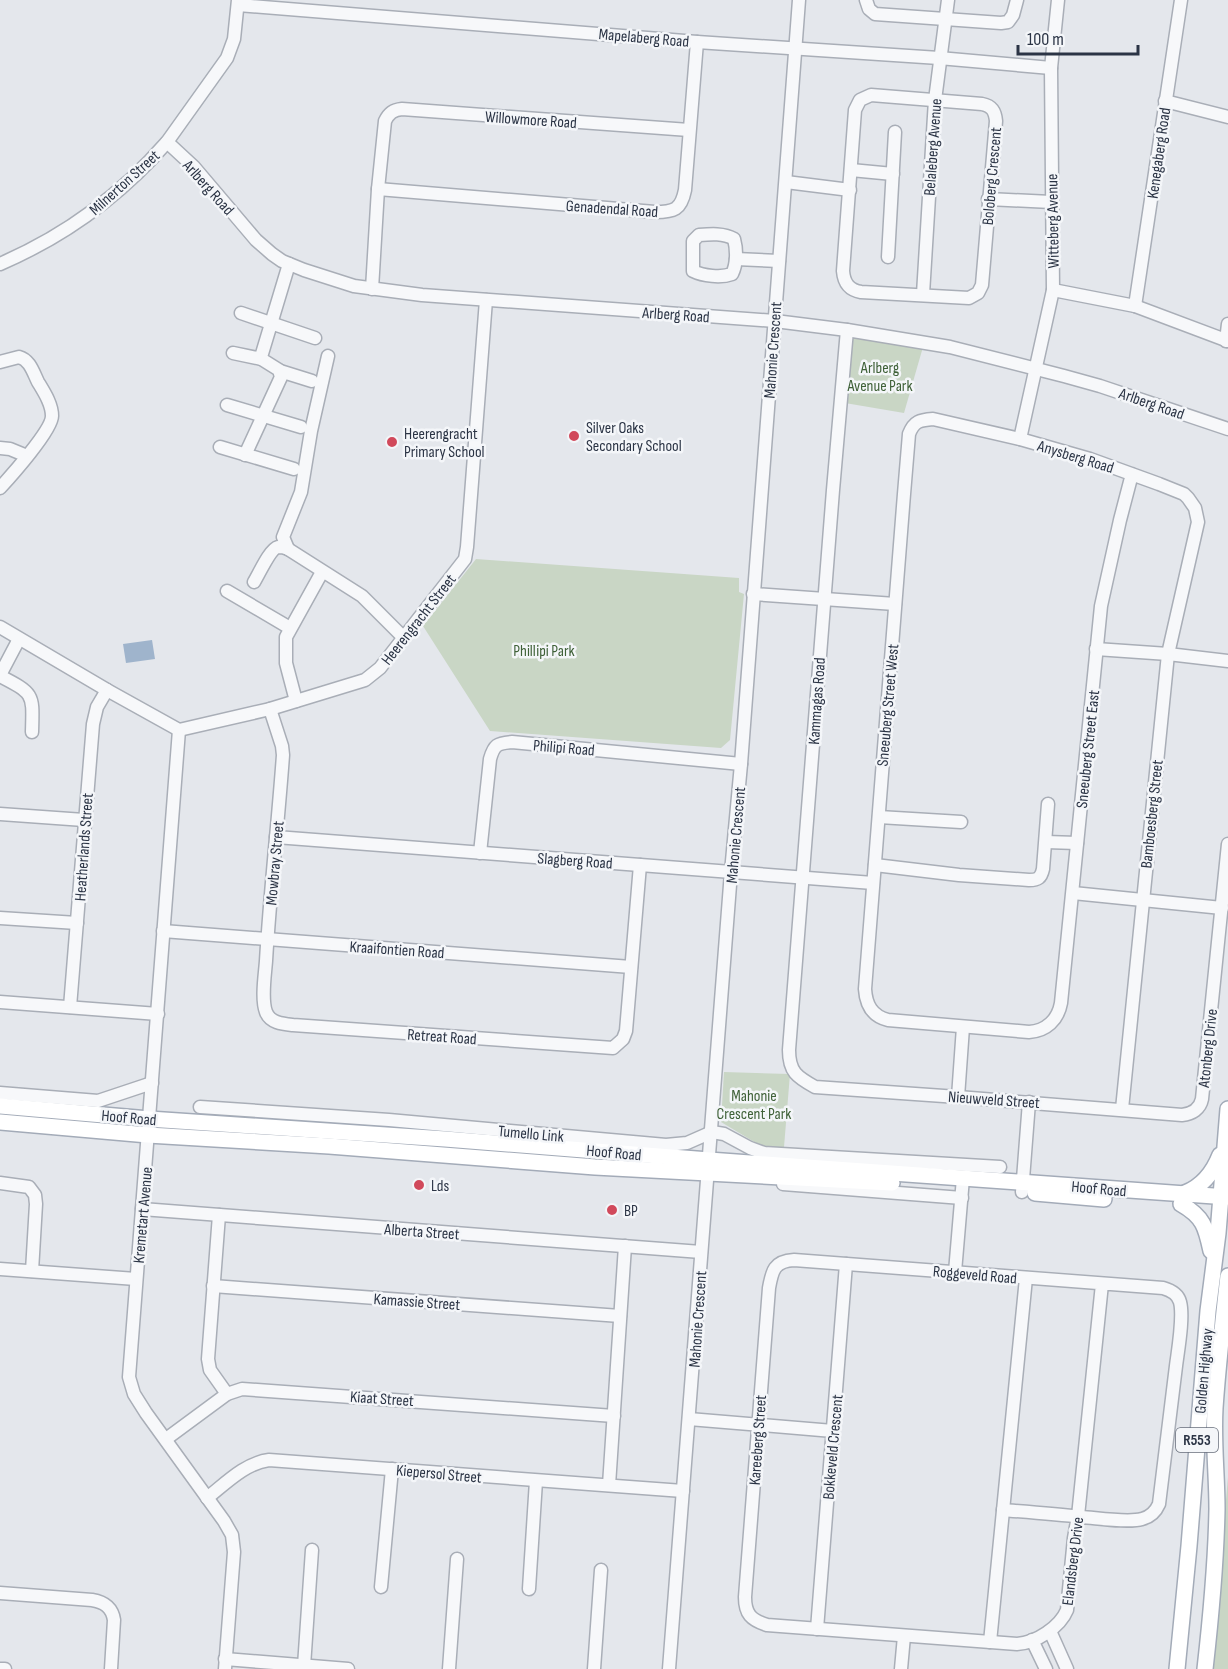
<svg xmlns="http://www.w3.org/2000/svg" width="1228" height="1669" font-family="'Sofia Sans Condensed',sans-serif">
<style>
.green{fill:#c9d6c5}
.water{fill:#9fb4cc}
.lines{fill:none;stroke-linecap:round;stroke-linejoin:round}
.minor-casing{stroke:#a9aeb7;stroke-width:15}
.major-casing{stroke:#a3abb8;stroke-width:18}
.minor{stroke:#f7f8fa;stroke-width:12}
.major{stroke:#fff;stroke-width:15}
.poi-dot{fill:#d1495b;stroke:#f4f6f9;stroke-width:2}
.labels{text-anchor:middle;stroke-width:5;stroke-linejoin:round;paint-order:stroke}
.shield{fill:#f4f6f9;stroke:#676e7b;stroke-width:1.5}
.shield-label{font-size:15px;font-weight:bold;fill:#2b3445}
.street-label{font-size:16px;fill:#2b3445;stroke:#f4f6f9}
.park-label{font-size:16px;fill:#3f6138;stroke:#f4f6f9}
.poi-label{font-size:16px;fill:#2b3445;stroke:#f4f6f9;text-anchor:start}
</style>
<rect width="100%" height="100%" fill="#e4e7ec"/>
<g class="green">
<path d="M849 336 923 347 904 413 845 403Z"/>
<path d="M476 559 739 578V592L744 594 730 740 721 748 490 731 423 626Z"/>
<path d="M724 1072 790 1074 784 1147 766 1149 721 1122Z"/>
<path d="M1228 1477V1669H1211Z"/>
</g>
<path class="water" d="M152 640 155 659 126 663 123 644Z"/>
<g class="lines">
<g class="minor-casing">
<g id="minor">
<path d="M866 0 869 9 875 14 1001 23 1008 22 1013 15 1017 0"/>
<path d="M238 5 697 42 939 58 1051 68"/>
<path d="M871 95 982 104C992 106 995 111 996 121L982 285 978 293 969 298 861 292C849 290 844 283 843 271L855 110 860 100Z"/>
<path d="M1165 101 1228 117"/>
<path d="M167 142 194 167 256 240 272 254 282 261 304 270 354 286 422 295 775 321 847 330 950 347 1064 376 1100 386 1228 429"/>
<path d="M851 170 893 174"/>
<path d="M786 182 850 190"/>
<path d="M378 189 655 212C674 212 681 210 685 190L697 42"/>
<path d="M988 199 1051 202"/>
<path d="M699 235C711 234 724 233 734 239 737 250 737 264 732 274 721 278 703 276 693 271V241Z"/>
<path d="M888 257 895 132"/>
<path d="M736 259 779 261"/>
<path d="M0 264C65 236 121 195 167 142L227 58 234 39 238 0"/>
<path d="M372 289 378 189 385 121C389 113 393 110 402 109L689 130"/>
<path d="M1053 290 1135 306 1228 341"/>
<path d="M923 294 935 100 948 0"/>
<path d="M1135 306 1181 0"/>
<path d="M241 313 315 338"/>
<path d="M847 330 833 490 789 1050C789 1072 797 1077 815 1087L958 1097 1182 1115C1192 1114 1200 1109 1202 1099L1228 844"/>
<path d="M1226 341 1228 324"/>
<path d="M233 353 262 359"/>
<path d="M0 362 19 357C30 360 33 372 38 382 44 392 52 404 52 416 52 430 11 476 0 488"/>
<path d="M280 371 312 381"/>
<path d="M227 405 301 427"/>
<path d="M1020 439 1053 290 1051 68 1058 0"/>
<path d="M220 447 294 469"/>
<path d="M0 448 10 449 27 456"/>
<path d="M245 455 281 377 279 370 263 360 261 357 289 264"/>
<path d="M288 549 283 537 301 492 311 431 328 356"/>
<path d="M254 582C259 574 270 549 278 547 280 547 286 548 288 549L362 596 404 638"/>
<path d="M227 591 290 628"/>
<path d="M753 594 895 604"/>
<path d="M0 627 107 690 179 730 270 709 365 680 380 668 465 559 467 547 486 300"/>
<path d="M1096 649 1168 654 1228 661"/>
<path d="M0 675 19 639"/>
<path d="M0 676C35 694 33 694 32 732"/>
<path d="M296 701 286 663V637L322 572"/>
<path d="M270 709 282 746 283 755C278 824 270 893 266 961 265 975 261 999 266 1012 270 1023 283 1024 293 1025L613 1048 623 1039 626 1031 640 865"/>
<path d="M179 730 129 1377 134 1394 146 1413 224 1521 232 1535 234 1552 225 1669"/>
<path d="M0 814 84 820"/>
<path d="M879 817 961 822"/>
<path d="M276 837 873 883"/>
<path d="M1046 842 1077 843"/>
<path d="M480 853 490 759C494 745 497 743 512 742L741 764"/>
<path d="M875 865 959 875 1029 880C1038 880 1041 878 1043 869L1048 804"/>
<path d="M1073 893 1222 908"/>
<path d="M0 918 77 923"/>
<path d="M163 931 631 967"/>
<path d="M0 1002 158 1014"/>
<path d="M70 1007 93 724 97 707 107 690"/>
<path d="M0 1093 98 1101 152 1083"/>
<path d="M958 1097 963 1027"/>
<path d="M200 1107 389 1120 666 1145 687 1143 712 1132 724 1134 750 1148 764 1153 1000 1167"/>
<path d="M1122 1109 1168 654 1198 522 1195 508 1188 498 1184 494 1159 484 1090 459 1020 439 933 419C920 420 914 421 909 434L904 494 865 989C866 1005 872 1016 888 1020L1029 1032C1046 1031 1058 1020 1061 1003L1101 606 1120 520 1132 474"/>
<path d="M0 1183 29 1187 35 1195 36 1204 32 1271"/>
<path d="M783 1184 962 1198"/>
<path d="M1022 1192 1029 1102"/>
<path d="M142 1209 701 1252"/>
<path d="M219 1215 208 1359 210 1370 227 1394"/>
<path d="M0 1269 136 1279"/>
<path d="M955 1272 963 1178"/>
<path d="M213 1286 620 1316"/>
<path d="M689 1419 833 1431"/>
<path d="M166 1439 227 1394 242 1389 614 1416"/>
<path d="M609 1485 625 1246"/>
<path d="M207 1498C225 1484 245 1463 269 1460L683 1491"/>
<path d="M1003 1510C1029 1512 1056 1514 1082 1517 1097 1518 1128 1523 1142 1519 1150 1517 1156 1511 1159 1504 1165 1458 1170 1412 1176 1366 1178 1350 1184 1317 1180 1302 1178 1294 1170 1290 1163 1288L794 1260C774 1261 772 1271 769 1288L745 1597C745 1614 751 1620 767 1625L1017 1644C1036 1643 1060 1627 1067 1610L1074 1538 1078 1516 1102 1284"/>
<path d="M381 1587 392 1469"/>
<path d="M529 1589 536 1481"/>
<path d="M0 1593 92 1600C104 1602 112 1607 114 1620L111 1669"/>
<path d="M817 1629 846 1264"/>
<path d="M1050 1631 1067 1669"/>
<path d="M1032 1640 1046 1669"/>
<path d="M990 1642 1026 1278"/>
<path d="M225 1659 348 1669"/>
<path d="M304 1666 312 1550"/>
<path d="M0 1669H5"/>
<path d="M449 1669 457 1559"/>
<path d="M594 1669 601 1570"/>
<path d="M669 1669 731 872 741 764 799 0"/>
<path d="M901 1669 904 1636"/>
</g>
</g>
<g class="major-casing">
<g id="major">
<path d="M0 1106 149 1119 445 1139 709 1160 1228 1197"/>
<path d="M0 1122 148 1135 329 1146 595 1167 892 1183"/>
<path d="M1035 1193 1104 1199"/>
<path d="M1185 1193C1203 1186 1213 1173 1220 1155"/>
<path d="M1181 1204C1204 1217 1206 1228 1211 1251"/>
<path d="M1177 1669 1189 1546 1208 1311 1218 1233 1228 1109"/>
<path d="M1205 1669C1211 1616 1216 1563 1217 1509 1217 1475 1213 1442 1215 1408 1218 1364 1223 1320 1228 1276"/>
</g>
</g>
<use href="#minor" class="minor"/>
<use href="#major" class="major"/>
</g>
<g class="poi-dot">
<circle cx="574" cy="436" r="6"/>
<circle cx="392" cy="442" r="6"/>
<circle cx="419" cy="1185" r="6"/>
<circle cx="612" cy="1210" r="6"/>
</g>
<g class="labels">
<rect class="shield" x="1176" y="1428" width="42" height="24" rx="4.5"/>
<g class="shield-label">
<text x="1197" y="1445">R553</text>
</g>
<g class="street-label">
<text transform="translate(644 37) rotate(5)" y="6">Mapelaberg Road</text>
<text transform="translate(531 119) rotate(4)" y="6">Willowmore Road</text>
<text transform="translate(932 147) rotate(-86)" y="6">Belaleberg Avenue</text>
<text transform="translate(1158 153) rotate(-82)" y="6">Kenegaberg Road</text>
<text transform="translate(991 176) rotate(-85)" y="6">Boloberg Crescent</text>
<text transform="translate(124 182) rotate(-42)" y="6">Milnerton Street</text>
<text transform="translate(209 187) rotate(48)" y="6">Arlberg Road</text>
<text transform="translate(612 208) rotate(4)" y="6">Genadendal Road</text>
<text transform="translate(1052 221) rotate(-91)" y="6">Witteberg Avenue</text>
<text transform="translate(676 314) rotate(4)" y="6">Arlberg Road</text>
<text transform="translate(772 350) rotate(-86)" y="6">Mahonie Crescent</text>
<text transform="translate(1152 403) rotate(19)" y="6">Arlberg Road</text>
<text transform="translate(1076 456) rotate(17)" y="6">Anysberg Road</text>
<text transform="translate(418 619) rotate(-52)" y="6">Heerengracht Street</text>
<text transform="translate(816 701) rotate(-86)" y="6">Kammagas Road</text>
<text transform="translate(887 705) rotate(-85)" y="6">Sneeuberg Street West</text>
<text transform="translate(564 747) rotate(5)" y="6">Philipi Road</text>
<text transform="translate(1087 749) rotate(-84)" y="6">Sneeuberg Street East</text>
<text transform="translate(1151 814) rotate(-84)" y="6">Bamboesberg Street</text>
<text transform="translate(735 835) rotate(-85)" y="6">Mahonie Crescent</text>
<text transform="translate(83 847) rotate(-86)" y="6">Heatherlands Street</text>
<text transform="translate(575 860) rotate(4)" y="6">Slagberg Road</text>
<text transform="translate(274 863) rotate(-85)" y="6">Mowbray Street</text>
<text transform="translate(397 949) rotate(4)" y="6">Kraaifontien Road</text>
<text transform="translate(442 1036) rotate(4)" y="6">Retreat Road</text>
<text transform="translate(1207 1048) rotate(-84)" y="6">Atonberg Drive</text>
<text transform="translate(994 1099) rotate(4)" y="6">Nieuwveld Street</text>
<text transform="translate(129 1117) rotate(5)" y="6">Hoof Road</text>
<text transform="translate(531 1133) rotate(5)" y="6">Tumello Link</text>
<text transform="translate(614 1152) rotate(5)" y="6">Hoof Road</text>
<text transform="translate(1099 1188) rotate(5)" y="6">Hoof Road</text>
<text transform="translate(142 1215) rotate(-85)" y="6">Kremetart Avenue</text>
<text transform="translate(422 1231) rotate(4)" y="6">Alberta Street</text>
<text transform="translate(975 1274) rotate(5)" y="6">Roggeveld Road</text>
<text transform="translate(417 1301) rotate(4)" y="6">Kamassie Street</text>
<text transform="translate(697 1319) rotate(-86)" y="6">Mahonie Crescent</text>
<text transform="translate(1203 1371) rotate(-85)" y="6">Golden Highway</text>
<text transform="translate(382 1398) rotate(4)" y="6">Kiaat Street</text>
<text transform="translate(757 1440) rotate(-86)" y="6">Kareeberg Street</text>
<text transform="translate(832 1447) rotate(-85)" y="6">Bokkeveld Crescent</text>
<text transform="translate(439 1473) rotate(5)" y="6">Kiepersol Street</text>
<text transform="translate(1072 1561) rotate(-83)" y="6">Elandsberg Drive</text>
</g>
<g class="park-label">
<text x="880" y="373">Arlberg<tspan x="880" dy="18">Avenue Park</tspan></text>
<text x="544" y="656">Phillipi Park</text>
<text x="754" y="1101">Mahonie<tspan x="754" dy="18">Crescent Park</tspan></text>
</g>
<g class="poi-label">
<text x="586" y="433">Silver Oaks<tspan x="586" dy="18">Secondary School</tspan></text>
<text x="404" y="439">Heerengracht<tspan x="404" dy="18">Primary School</tspan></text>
<text x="431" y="1191">Lds</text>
<text x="624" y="1216">BP</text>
</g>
</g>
<path d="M1018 45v9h120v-9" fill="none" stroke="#2b3445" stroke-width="3"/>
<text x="1027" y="45" font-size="18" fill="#2b3445" stroke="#f4f6f9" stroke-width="4.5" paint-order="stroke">100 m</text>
</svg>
